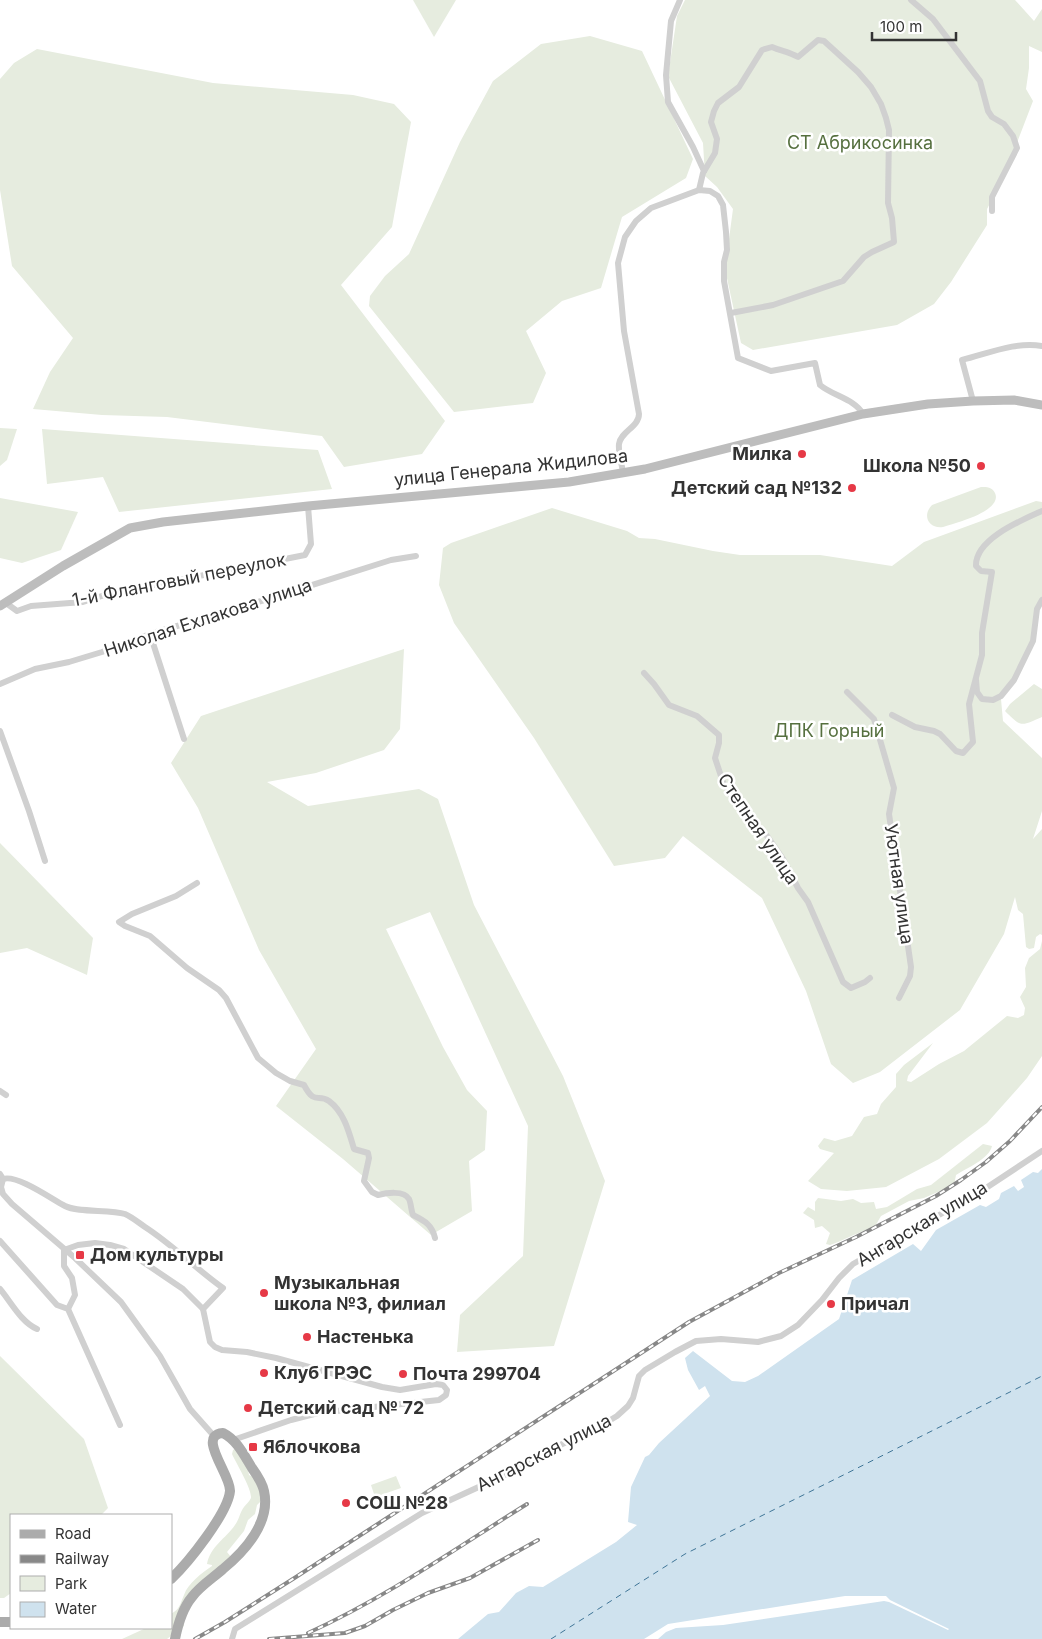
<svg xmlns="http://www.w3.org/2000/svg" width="1042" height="1639" font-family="Inter,sans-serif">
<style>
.green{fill:#e6ecdf}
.water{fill:#cfe2ee}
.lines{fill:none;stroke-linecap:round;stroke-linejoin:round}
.ferry{stroke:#3f7597;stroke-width:1;stroke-dasharray:6 5;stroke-linecap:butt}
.minor{stroke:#d0d0d0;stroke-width:6}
.secondary{stroke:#bdbdbd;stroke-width:9}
.primary{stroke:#ababab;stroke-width:10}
.rail-casing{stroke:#888;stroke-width:4}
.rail{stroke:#fff;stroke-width:2;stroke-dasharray:5.5;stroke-linecap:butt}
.poi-dot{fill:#e63946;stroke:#fff;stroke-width:2}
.labels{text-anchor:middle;stroke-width:5;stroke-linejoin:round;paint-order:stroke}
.park-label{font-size:18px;fill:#56703f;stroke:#fff}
.poi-label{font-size:18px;font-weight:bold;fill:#333;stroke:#fff;text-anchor:start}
.street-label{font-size:18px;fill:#333;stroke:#fff}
</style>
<rect width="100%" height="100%" fill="#fff"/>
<g class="green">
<path d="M413 0H456L434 37Z"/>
<path d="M685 0H1015L1034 21 1042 9V52L1029 46V68L1026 89 1033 101 1003 179 987 209V225L951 282 934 304 897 325 753 350 741 343 725 269 733 209 717 187 705 176 703 143 668 76 677 16Z"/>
<path d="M590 36 642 51 693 159 686 178 622 217 601 288 562 301 526 331 546 373 533 403 454 412 369 306 370 296 385 276 409 254 460 142 493 81 541 44Z"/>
<path d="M37 49 213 83 353 95 394 104 411 122 392 227 341 285 445 421 422 454 344 467 322 436 167 417 102 415 33 409 50 372 73 338 12 266 0 190V79L14 63Z"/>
<path d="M0 428 17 429 7 460 0 466Z"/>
<path d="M42 429 318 450 332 489 119 512 103 477 47 484Z"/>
<path d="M981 487C987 487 992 487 995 493 1003 511 956 523 943 527 928 529 922 515 932 505Z"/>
<path d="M0 498 78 512 61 550 22 563 0 558Z"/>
<path d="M1036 501 1042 502V601L1038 609 1034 642 1001 699 1003 721 1042 758V811L1033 839 1042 829V935L1040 934 1036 937 1034 948 1029 949 1026 947 1023 914 1018 910 1015 897 1004 934 960 1010 880 1072 853 1083 831 1064 806 991 762 898 683 836 665 858 614 866 534 738 454 623 439 585 443 548 451 543 552 508 627 531 639 538 655 539 713 551 740 555H820L892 566 924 542Z"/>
<path d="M404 649 400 729 384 750 316 773 267 782 308 806 419 789 438 799 474 905 563 1076 605 1181 554 1346 457 1352 460 1315 523 1256 528 1126 430 912 386 929 443 1047 467 1090 487 1111 485 1150 469 1161 472 1211 431 1235 343 1159 276 1106 316 1049 259 950 198 808 171 763 201 716Z"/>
<path d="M1034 684 1042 689V717C1021 726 1022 728 1005 711L1010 704Z"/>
<path d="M0 843 93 938 87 975 27 948 0 953Z"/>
<path d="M1042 941V1056L1027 1078 987 1123 939 1159 886 1187 847 1191 821 1189 808 1181 834 1153 820 1149 818 1146 824 1138 835 1141 852 1136 864 1117 877 1114 881 1104 896 1087V1074L904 1065 933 1043 908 1076 907 1081 911 1082 939 1064 964 1051 1007 1016 1018 1018 1024 1015 1025 1008 1020 997 1026 987 1025 968 1029 958 1040 949Z"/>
<path d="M983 1144 992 1146C989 1159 967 1168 956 1175L954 1185 924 1198 909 1201 881 1216 874 1228C859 1231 845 1240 830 1245L826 1244 830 1233 822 1226 815 1228 814 1220 803 1213 808 1207 815 1211V1202L818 1198 841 1201 853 1199 861 1203 874 1202 876 1209 887 1207 917 1189 931 1185Z"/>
<path d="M0 1356 84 1439 108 1508 101 1515H11V1593L4 1598H0Z"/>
<path d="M237 1448 246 1460 249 1475 259 1480 262 1500 257 1505 255 1514 248 1520 244 1531 227 1552 231 1557 230 1569C216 1583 193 1595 185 1615 183 1618 184 1623 184 1626L167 1639H122L146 1628H171V1614C180 1609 180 1604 184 1595 188 1583 202 1573 212 1566V1565L207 1564C210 1547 226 1538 235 1525 239 1520 240 1512 244 1507 246 1504 249 1502 251 1498 252 1489 237 1465 232 1454L233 1450Z"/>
<path d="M396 1476 401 1488 375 1497 371 1485Z"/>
</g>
<path class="water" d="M1042 1169V1639H658L666 1632 676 1628 723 1625 884 1601 889 1602 948 1630 949 1629 890 1600 886 1596H845L668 1624 644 1639H458L488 1614 499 1612 516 1593 529 1586 543 1587 616 1542 637 1525 628 1522 631 1487 645 1457 649 1455 659 1443 710 1396 705 1386 699 1390 688 1370 685 1358 693 1351 732 1381 745 1382 758 1376 839 1319 852 1280 913 1244 921 1251 936 1230 980 1205 986 1207 999 1199 1001 1193 1014 1186 1018 1191 1024 1187 1021 1180 1033 1172 1038 1173Z"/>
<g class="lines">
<path class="ferry" d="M551 1639 685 1554 1042 1376"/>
<g class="minor">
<path d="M680 0 671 21 666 75 668 102 693 147 704 171"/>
<path d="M911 0 933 19 980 81 988 111 992 117 1004 124 1013 136 1017 148 992 197V211"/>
<path d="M699 190 703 173 715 153 717 139 711 122 714 111 718 103 739 87 762 50 772 47C781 51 789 52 798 57L818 40 824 41 858 72 871 87 881 104 886 118 889 130 888 203 892 218 894 242 872 252 864 257 843 281 773 305 731 313"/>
<path d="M973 401 962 360C987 354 1016 341 1042 346"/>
<path d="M623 473C622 464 618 453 619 444 621 431 639 427 639 414L624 331 618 263 625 237 636 221 651 208 699 190 710 191 718 196 723 205 726 232 727 250 724 262V281L738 358 771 371 815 363 820 385C833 396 855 399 863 414"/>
<path d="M6 603 17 611 31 606 83 602 108 594 305 555 311 544 308 506"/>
<path d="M150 634 184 739"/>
<path d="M644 673 654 684 669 705 697 716 719 735V743L715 758 723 782 732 797 767 836 783 859 798 888 808 902 843 982 851 988 865 982 870 978"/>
<path d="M976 680 977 692 982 699 993 700 1001 696 1014 680 1033 641 1037 609 1042 600"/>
<path d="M0 684 35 669 69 662 102 652 150 634 268 599 391 560 416 556"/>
<path d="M847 692 874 719 894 788 889 814 911 967 910 976 899 998"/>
<path d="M892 715 915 727 934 731 940 734 956 751 963 753 973 742 969 704 982 655V633L992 572 981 571 976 566C975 539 1022 520 1042 511"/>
<path d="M0 731 29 811 45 861"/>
<path d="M197 883 176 896 132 914 119 922 125 926 150 936 187 968 219 990 226 998 258 1058 276 1073 290 1081 304 1085C315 1106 318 1093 329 1101 344 1112 349 1132 354 1149L368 1153 369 1158 364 1181 372 1192 378 1195C386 1193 404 1190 409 1199 411 1203 411 1210 413 1215 425 1221 432 1225 435 1238"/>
<path d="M0 1091 6 1095"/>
<path d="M0 1174 3 1179 1 1187 3 1194 12 1204 75 1258 121 1302 160 1356 190 1409 214 1436"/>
<path d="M3 1179C17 1174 53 1200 65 1206 78 1213 111 1209 125 1214 132 1217 139 1223 145 1227 173 1245 196 1269 223 1288L203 1309"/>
<path d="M0 1241 57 1305 68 1309 120 1425"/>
<path d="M64 1250 78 1245 95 1243 110 1245 124 1249 183 1289 203 1309 210 1342 215 1347 222 1350 247 1352 276 1358 382 1387 400 1390 436 1384 443 1385 447 1390 446 1395 439 1400 318 1413 291 1420 233 1440"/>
<path d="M64 1250V1266L72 1278 75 1295 68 1309"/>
<path d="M0 1289C11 1302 21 1322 37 1329"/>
<path d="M232 1639 235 1629 422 1513 520 1468 554 1448 602 1425 617 1416 628 1406 633 1398 639 1376 645 1370 675 1352 696 1341 721 1339 758 1342 781 1336 798 1325 822 1300 839 1278 853 1264 983 1190 1042 1151"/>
</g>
<path class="secondary" d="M0 606 63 566 130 528 163 522 308 506 569 482 645 469 863 414 928 404 973 401 1014 400 1042 405"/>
<g class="primary">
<path d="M171 1579C188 1563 228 1513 230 1491 231 1475 196 1435 223 1433 237 1440 244 1455 252 1468 257 1475 262 1482 264 1491 271 1522 245 1551 223 1569 213 1578 200 1586 192 1597 182 1609 178 1624 175 1639"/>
<path d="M0 1622H11"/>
</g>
<g class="rail-casing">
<g id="rail">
<path d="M308 1633C385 1598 455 1549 527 1504"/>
<path d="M195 1639 225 1622 296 1577 689 1322 779 1273 856 1237 936 1196 961 1180 986 1162 1010 1141 1042 1107"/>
<path d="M269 1639 345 1633 365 1626 393 1610 428 1593 470 1578 538 1540"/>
</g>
</g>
<use href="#rail" class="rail"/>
</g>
<g class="poi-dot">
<circle cx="802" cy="454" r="5"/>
<circle cx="981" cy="466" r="5"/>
<circle cx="852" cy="488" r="5"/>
<rect x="75" y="1250" width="10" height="10" rx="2.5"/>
<circle cx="264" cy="1293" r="5"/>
<circle cx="831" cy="1304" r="5"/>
<circle cx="307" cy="1337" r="5"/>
<circle cx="264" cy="1373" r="5"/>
<circle cx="403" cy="1374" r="5"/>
<circle cx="248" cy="1408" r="5"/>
<rect x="248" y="1442" width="10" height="10" rx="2.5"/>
<circle cx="346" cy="1503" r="5"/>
</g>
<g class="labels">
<g class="park-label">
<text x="860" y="149">СТ Абрикосинка</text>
<text x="829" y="737">ДПК Горный</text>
</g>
<g class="poi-label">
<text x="792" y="460" text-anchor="end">Милка</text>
<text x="971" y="472" text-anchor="end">Школа №50</text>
<text x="842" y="494" text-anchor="end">Детский сад №132</text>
<text x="90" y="1261">Дом культуры</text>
<text x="274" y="1289">Музыкальная<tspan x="274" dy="21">школа №3, филиал</tspan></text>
<text x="841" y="1310">Причал</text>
<text x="317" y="1343">Настенька</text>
<text x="274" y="1379">Клуб ГРЭС</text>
<text x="413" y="1380">Почта 299704</text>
<text x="258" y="1414">Детский сад № 72</text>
<text x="263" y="1453">Яблочкова</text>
<text x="356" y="1509">СОШ №28</text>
</g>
<g class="street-label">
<text transform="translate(511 468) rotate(-6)" y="6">улица Генерала Жидилова</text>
<text transform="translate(179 580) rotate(-11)" y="6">1-й Фланговый переулок</text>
<text transform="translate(208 618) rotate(-18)" y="6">Николая Ехлакова улица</text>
<text transform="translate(758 829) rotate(56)" y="6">Степная улица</text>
<text transform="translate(899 884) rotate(82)" y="6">Уютная улица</text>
<text transform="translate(922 1224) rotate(-31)" y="6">Ангарская улица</text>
<text transform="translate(544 1453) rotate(-27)" y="6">Ангарская улица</text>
</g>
</g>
<rect x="10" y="1514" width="162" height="115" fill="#ffffff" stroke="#adadad"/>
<rect x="20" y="1530" width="25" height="8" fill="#ababab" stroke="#adadad"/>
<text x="55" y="1539" font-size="15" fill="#333333">Road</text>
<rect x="20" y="1555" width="25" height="8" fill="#888888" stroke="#adadad"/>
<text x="55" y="1564" font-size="15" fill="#333333">Railway</text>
<rect x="20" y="1576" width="25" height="15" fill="#e6ecdf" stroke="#adadad"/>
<text x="55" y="1589" font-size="15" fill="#333333">Park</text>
<rect x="20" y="1602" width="25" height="15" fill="#cfe2ee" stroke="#adadad"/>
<text x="55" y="1614" font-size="15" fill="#333333">Water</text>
<path d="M872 32v8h84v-8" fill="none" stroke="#333333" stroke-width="2.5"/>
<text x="880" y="32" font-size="15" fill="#333333" stroke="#ffffff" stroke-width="4" paint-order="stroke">100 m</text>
</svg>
